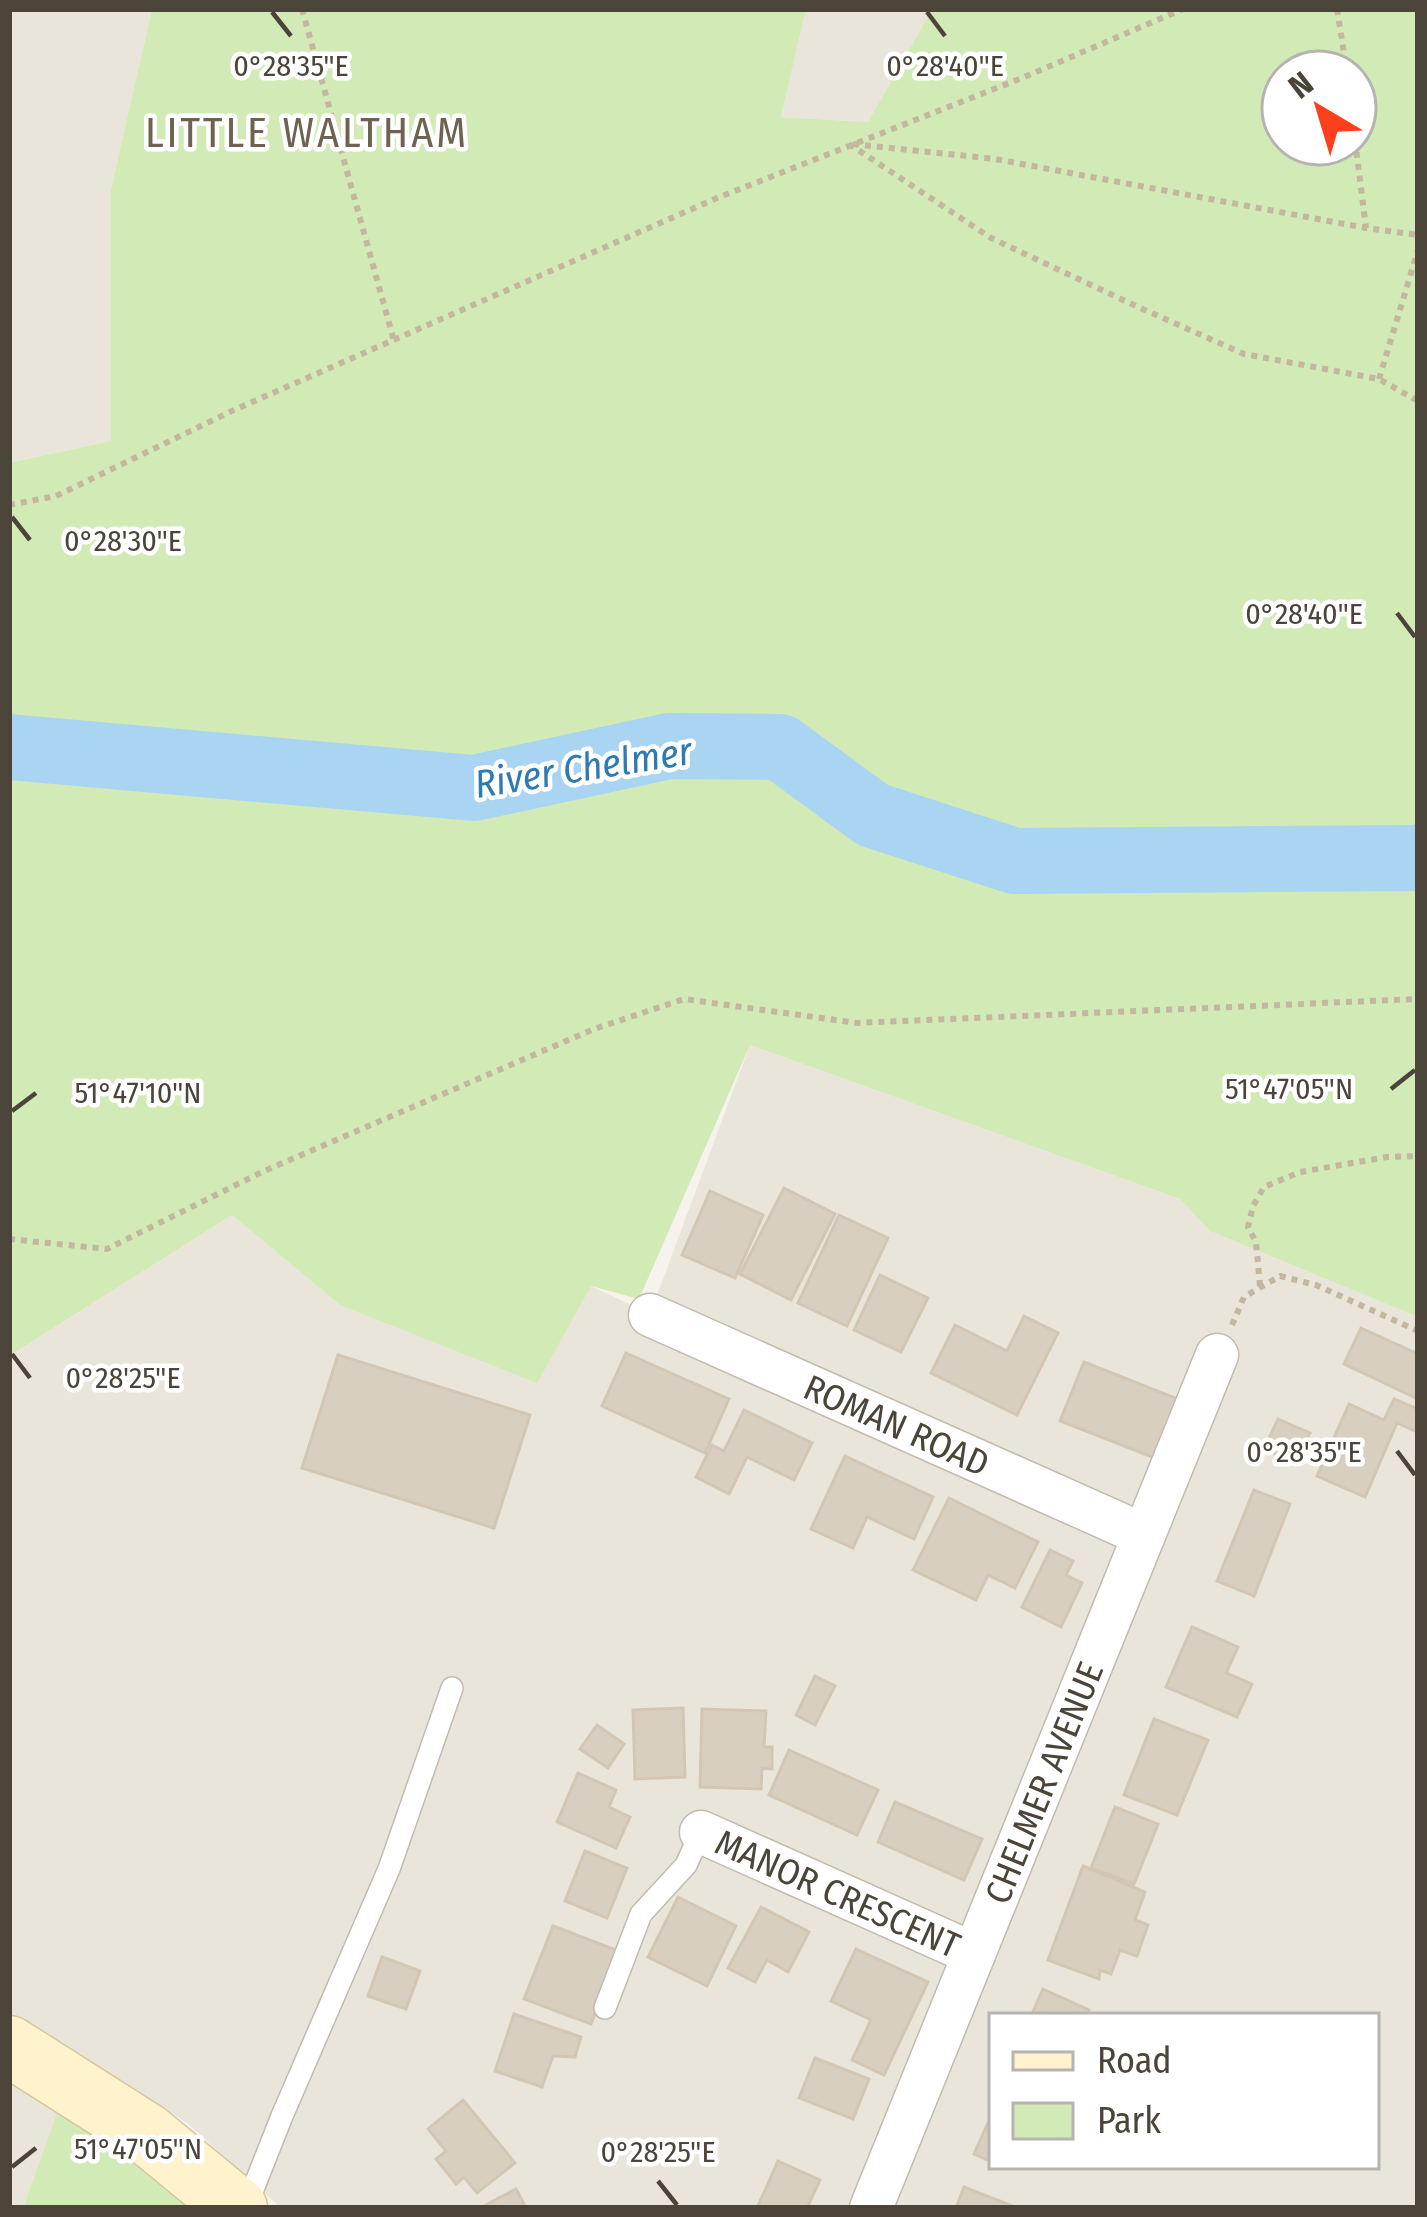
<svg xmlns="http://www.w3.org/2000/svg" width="1427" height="2217" font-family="'Fira Sans Condensed',sans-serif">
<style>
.residential{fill:#eae5da;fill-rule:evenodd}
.green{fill:#d2eab5;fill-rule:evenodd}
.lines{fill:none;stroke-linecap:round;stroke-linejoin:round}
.river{stroke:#a9d4f2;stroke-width:66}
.building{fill:#d8cfc1;stroke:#d3c7b4;stroke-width:3}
.service-casing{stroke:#c2bbae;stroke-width:24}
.minor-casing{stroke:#c2bbae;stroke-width:45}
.secondary-casing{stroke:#d6c79b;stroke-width:63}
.path{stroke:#c4b79f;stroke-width:6;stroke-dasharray:6 6;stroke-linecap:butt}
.service{stroke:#fff;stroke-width:21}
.minor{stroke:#fff;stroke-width:42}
.secondary{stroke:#fff3cd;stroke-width:60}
.ticks{fill:none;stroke:#4b4439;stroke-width:4.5}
.labels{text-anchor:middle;stroke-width:9;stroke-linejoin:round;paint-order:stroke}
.street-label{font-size:36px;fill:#4b4439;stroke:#fff}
.water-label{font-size:39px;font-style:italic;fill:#2e7ab2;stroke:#fff}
.quarter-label{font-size:42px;letter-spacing:3px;fill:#6e6250;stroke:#fff}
.ticks-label{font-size:30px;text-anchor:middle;fill:#4b4439;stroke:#fff;stroke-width:9;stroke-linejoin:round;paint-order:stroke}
</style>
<rect width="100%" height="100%" fill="#f6f3ec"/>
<g class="residential">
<path d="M9 9H152L111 189V441L9 463Z"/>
<path d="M806 9H932L868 122 781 117Z"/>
<path d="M750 1045 1180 1199 1210 1231 1418 1317V2208H281L187 2123 79 2055 23 2208H9V1356L232 1215 340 1305 591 1286 650 1314ZM992 2016H1376V2166H992Z"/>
</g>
<g class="green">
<path d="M152 9H806L781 117 868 122 932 9H1418V1317L1210 1231 1180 1199 750 1045 639 1299 591 1286 537 1383 340 1305 232 1215 9 1356V463L111 441V189ZM1283 72H1355V144H1283Z"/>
<path d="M63 2097 205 2208H23Z"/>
</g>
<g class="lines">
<path class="river" d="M9 747 474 788 669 746 780 747 873 815 1015 861 1418 858"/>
</g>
<g class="building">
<path d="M784 1188 835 1214 791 1300 740 1274Z"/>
<path d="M710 1191 763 1215 735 1278 682 1255Z"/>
<path d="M839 1215 888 1238 847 1326 798 1303Z"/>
<path d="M880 1275 928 1298 901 1352 854 1330Z"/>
<path d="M1024 1316 1058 1333 1017 1415 931 1373 955 1325 1007 1351Z"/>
<path d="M1361 1328 1418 1354V1399L1344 1364Z"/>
<path d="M626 1353 729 1399 705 1453 602 1406Z"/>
<path d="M338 1355 530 1415 494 1528 302 1468Z"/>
<path d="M1084 1362 1178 1399 1155 1458 1060 1421Z"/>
<path d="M1394 1399 1418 1409V1425L1415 1431 1397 1423 1365 1497 1317 1476 1349 1404 1384 1420Z"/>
<path d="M744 1410 812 1443 794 1480 747 1457 729 1494 696 1477 712 1445 724 1451Z"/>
<path d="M1278 1419 1310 1433 1296 1463 1264 1449Z"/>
<path d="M845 1456 933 1497 914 1539 867 1517 853 1548 811 1529Z"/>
<path d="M1254 1490 1290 1504 1254 1596 1217 1581Z"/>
<path d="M949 1498 1038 1542 1015 1588 988 1575 976 1600 913 1570Z"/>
<path d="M1050 1550 1073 1561 1066 1575 1082 1583 1061 1627 1022 1607Z"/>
<path d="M1192 1627 1238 1647 1226 1673 1252 1684 1237 1717 1166 1687Z"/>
<path d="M815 1676 835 1686 815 1725 796 1715Z"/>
<path d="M683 1708 685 1777 635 1779 633 1710Z"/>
<path d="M702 1709 766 1711 764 1747H772V1769L762 1768 761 1789 700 1787Z"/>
<path d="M1154 1719 1208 1740 1177 1815 1124 1795Z"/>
<path d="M597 1725 624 1744 608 1768 580 1749Z"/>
<path d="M789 1750 878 1790 857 1835 769 1795Z"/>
<path d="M578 1773 616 1790 609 1807 630 1817 616 1848 557 1822Z"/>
<path d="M895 1802 982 1839 964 1880 878 1842Z"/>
<path d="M1115 1807 1158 1824 1134 1884 1091 1868Z"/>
<path d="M585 1851 627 1868 607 1918 565 1901Z"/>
<path d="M1083 1866 1145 1892 1135 1920 1148 1925 1137 1956 1120 1950 1111 1974 1100 1970 1099 1979 1048 1960Z"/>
<path d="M678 1897 736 1926 707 1986 648 1957Z"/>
<path d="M761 1907 809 1932 788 1972 767 1960 755 1982 728 1968Z"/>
<path d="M553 1926 619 1951 591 2024 524 1999Z"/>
<path d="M856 1949 928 1982 884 2075 852 2060 871 2020 831 2001Z"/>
<path d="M382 1957 420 1971 406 2009 368 1996Z"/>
<path d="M1043 1989 1089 2010 1086 2016H1031Z"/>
<path d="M514 2014 581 2037 575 2057 553 2056 542 2087 495 2071Z"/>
<path d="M815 2058 869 2079 853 2119 799 2098Z"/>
<path d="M463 2100 515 2163 477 2193 464 2177 456 2184 436 2159 446 2151 428 2129Z"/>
<path d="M992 2114V2162L974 2154Z"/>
<path d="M778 2161 820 2180 807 2208H757Z"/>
<path d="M964 2187 1018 2208H956Z"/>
<path d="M516 2189 526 2208H480Z"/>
</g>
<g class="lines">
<g class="service-casing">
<g id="service">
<path d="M605 2008 641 1914 686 1865 701 1832"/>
<path d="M246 2207 282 2116 389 1869 452 1688"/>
</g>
</g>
<g class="minor-casing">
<g id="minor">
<path id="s1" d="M650 1315 1144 1535"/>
<path id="s2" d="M701 1832 974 1954"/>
<path id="s3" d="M871 2208 1217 1355"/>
</g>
</g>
<g class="secondary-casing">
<path id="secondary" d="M9 2046 146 2133 237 2208"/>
</g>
<g class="path">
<path d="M302 9 394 341"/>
<path d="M1337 9 1347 72"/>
<path d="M1355 140 1366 228 1418 235"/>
<path d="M849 144 991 238 1136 306 1244 354 1379 379 1418 401"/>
<path d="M853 144 995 159 1366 228"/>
<path d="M1379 379 1418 250"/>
<path d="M9 505 56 496 234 410 717 198 1022 78 1183 9"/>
<path d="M9 1239 107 1249 264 1171 594 1029 684 999 857 1023 1418 999"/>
<path d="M1260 1286 1256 1242 1248 1227 1253 1206 1264 1187 1300 1172 1387 1157 1418 1156"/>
<path d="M1232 1325 1244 1297 1280 1276 1316 1285 1418 1331"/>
</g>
<use href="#service" class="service"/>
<use href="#minor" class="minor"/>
<use href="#secondary" class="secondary"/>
</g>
<path class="ticks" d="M272 12 291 36M927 12 945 36M12 517 30 540M1397 613 1415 637M1391 1089 1415 1070M12 1111 36 1093M12 1354 30 1378M1397 1451 1415 1475M12 2167 36 2148M658 2181 677 2205"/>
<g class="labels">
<g class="street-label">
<text dy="13" stroke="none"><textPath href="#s1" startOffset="270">ROMAN ROAD</textPath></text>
<text dy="13" stroke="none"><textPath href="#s3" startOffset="459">CHELMER AVENUE</textPath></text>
<text dy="13" stroke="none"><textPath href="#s2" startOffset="150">MANOR CRESCENT</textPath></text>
</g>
<g class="water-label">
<text transform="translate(583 767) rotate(-9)" y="14">River Chelmer</text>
</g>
<g class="quarter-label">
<text x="307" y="147">LITTLE WALTHAM</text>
</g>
</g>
<g class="ticks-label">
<text x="291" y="76">0°28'35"E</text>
<text x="945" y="76">0°28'40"E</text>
<text x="123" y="551">0°28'30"E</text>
<text x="1304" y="624">0°28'40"E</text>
<text x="1289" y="1099">51°47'05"N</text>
<text x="138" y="1103">51°47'10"N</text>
<text x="123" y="1388">0°28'25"E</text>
<text x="1304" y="1462">0°28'35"E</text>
<text x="138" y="2159">51°47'05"N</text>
<text x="658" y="2162">0°28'25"E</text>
</g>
<rect width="1427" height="2217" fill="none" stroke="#4b4439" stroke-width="24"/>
<rect x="989" y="2013" width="390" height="156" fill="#ffffff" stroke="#b7b4b0" stroke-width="3"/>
<rect x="1013" y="2052" width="60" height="18" fill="#fff3cd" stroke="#b7b4b0" stroke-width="3"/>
<text x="1097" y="2073" font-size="36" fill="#4b4439">Road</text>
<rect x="1013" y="2103" width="60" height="36" fill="#d2eab5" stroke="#b7b4b0" stroke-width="3"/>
<text x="1097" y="2133" font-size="36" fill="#4b4439">Park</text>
<g transform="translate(1319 108) rotate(322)"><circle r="57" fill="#ffffff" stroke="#b7b4b0" stroke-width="3"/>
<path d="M0-9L21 45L0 30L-21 45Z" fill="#fc3f1d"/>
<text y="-18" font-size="33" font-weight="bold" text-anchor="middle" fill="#4b4439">N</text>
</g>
</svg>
